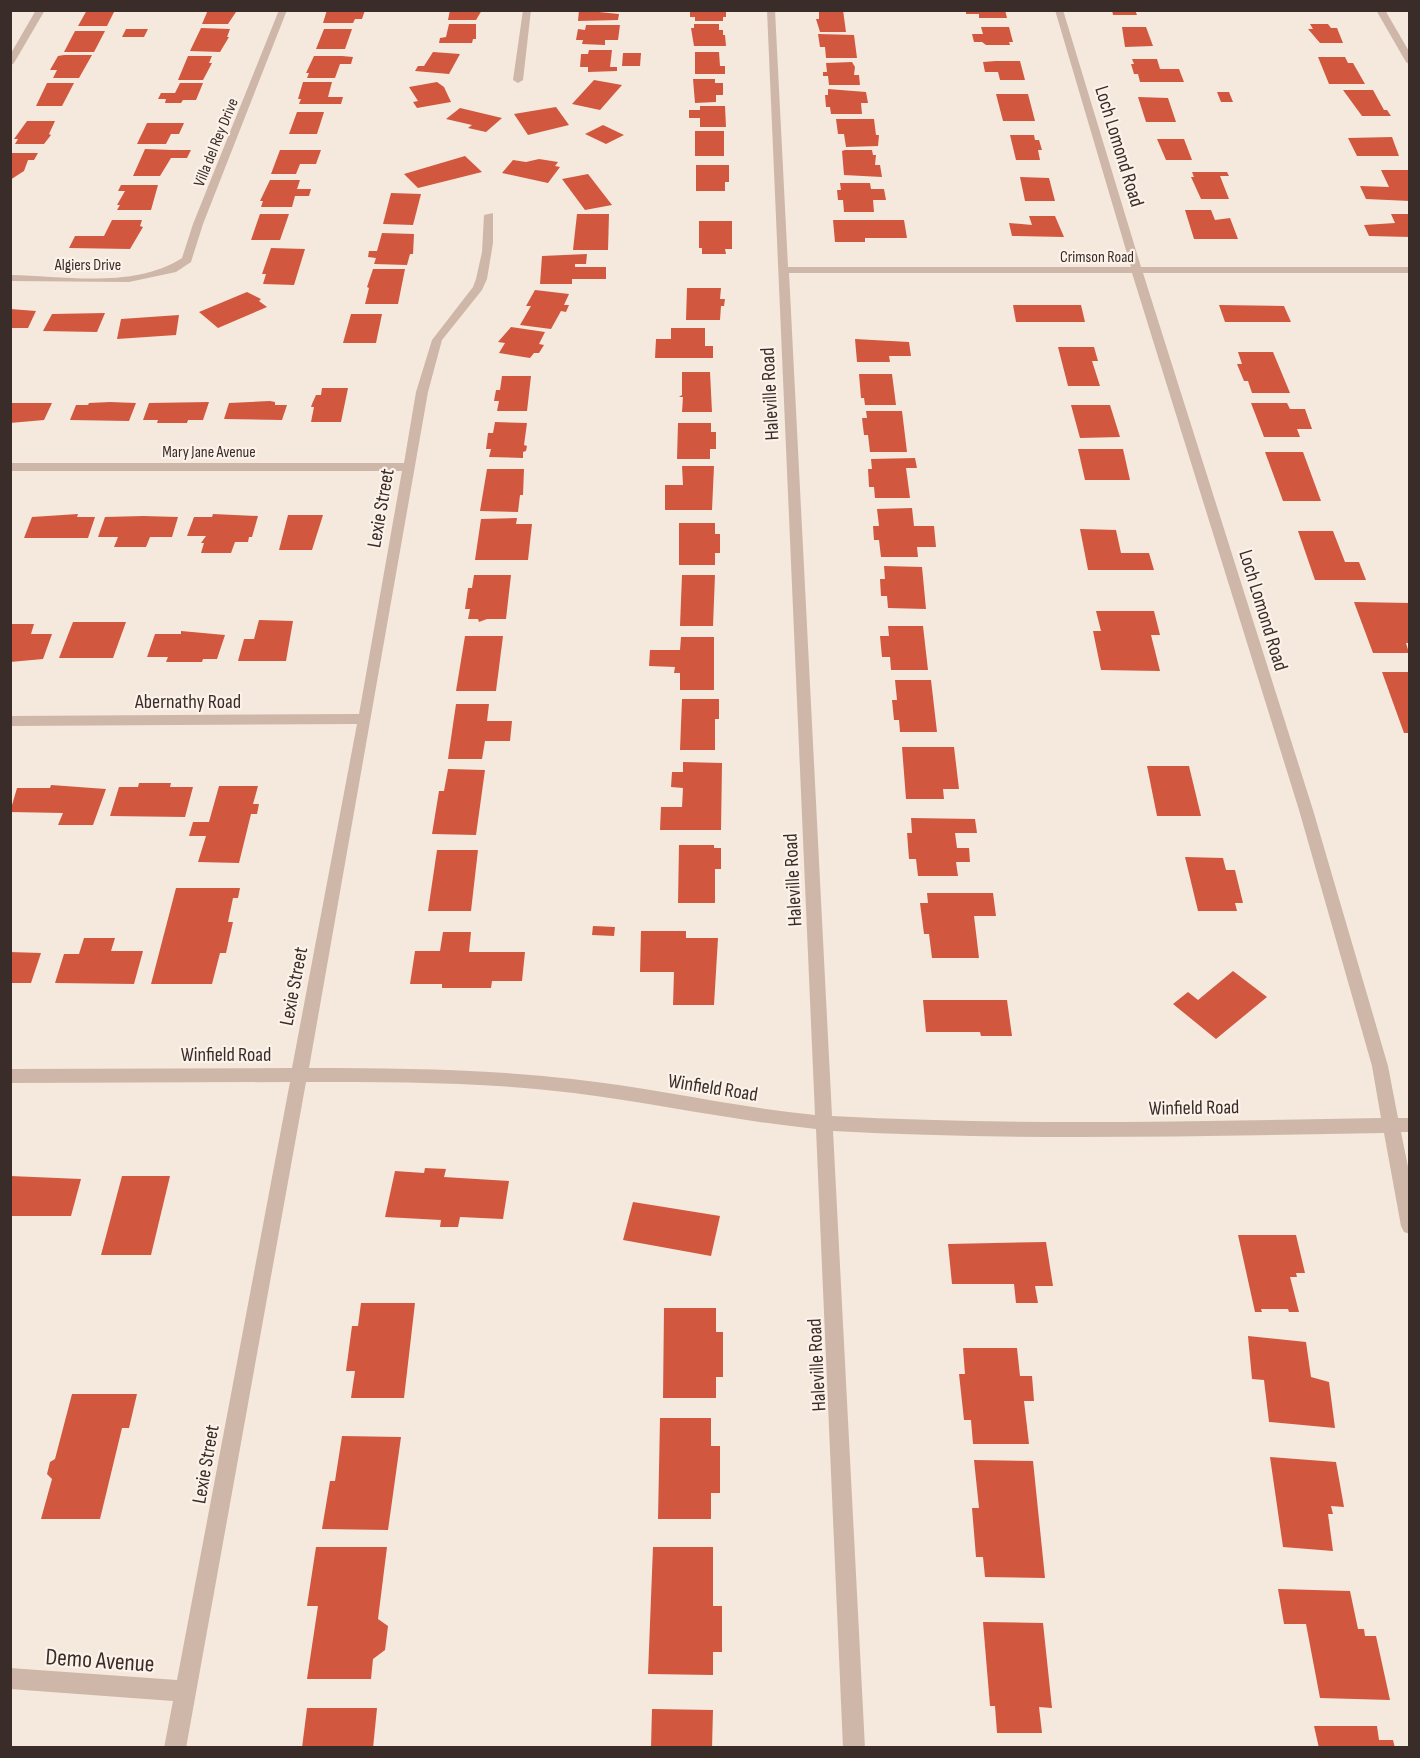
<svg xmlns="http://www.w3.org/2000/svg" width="1420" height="1758" font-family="'Sofia Sans Condensed',sans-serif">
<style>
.building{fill:#d1583f}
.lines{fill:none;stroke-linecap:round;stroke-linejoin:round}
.minor{fill:#ceb7a8;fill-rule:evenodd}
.labels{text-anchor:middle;stroke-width:4.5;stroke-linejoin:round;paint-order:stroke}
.far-street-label{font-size:16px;fill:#3a2d29;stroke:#fcf2ea}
.street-label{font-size:20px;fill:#3a2d29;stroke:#fcf2ea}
.near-street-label{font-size:24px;fill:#3a2d29;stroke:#fcf2ea}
</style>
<rect width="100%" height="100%" fill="#f5e8dd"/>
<g class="building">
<path d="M87 10H115L107 26H78Z"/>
<path d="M208 10H234L236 12 228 24H202Z"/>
<path d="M327 10H365L362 19H355L353 23H323Z"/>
<path d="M450 10H482L476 20H448Z"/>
<path d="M579 10 619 14 618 20 578 21Z"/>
<path d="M695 10H726V17H723V21H695V17H690V12Z"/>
<path d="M819 10H843L846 32H820L816 19H819Z"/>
<path d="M966 10H1005L1007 18H979V14H966Z"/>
<path d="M1112 10H1135L1137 15H1113Z"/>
<path d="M449 24H476V39H473L472 43H439L440 38 446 37Z"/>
<path d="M694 24H719V30H723V35H725L726 46H694L691 28H694Z"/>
<path d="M1310 24H1328L1331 28H1337L1343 43H1320L1308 29H1313Z"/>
<path d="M586 25H620L618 40H605V45L582 44 583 40H576L578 29 585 30Z"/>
<path d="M981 27H1009L1013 42H1009L1010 45H986L982 42H974L972 34H983Z"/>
<path d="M1122 27H1146L1153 46 1125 47Z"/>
<path d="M201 28 230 29 227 37H229L220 52 190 51Z"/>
<path d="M126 29H148L144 37H122Z"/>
<path d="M324 29H352L345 49H316Z"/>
<path d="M75 31H105L94 52H64Z"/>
<path d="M818 34 854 35 857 58H826L825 47H820Z"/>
<path d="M589 50H612L610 67H617V71L588 72V67H580L581 54H588Z"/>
<path d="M433 52 460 54 449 74 415 71 418 66H424Z"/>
<path d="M695 52H719L720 66H725V74H695Z"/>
<path d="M623 53H641L640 66H622Z"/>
<path d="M64 55H92L79 78H53L57 70H50L58 56Z"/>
<path d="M188 56H212L209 63H212L203 80H178Z"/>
<path d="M314 56H342L353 57 351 64H340L335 78H307L309 73H306Z"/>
<path d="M1318 57H1345L1348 63H1353L1365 84H1329Z"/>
<path d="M1132 59H1157L1160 69H1179L1184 82H1140L1138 74H1134L1131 64H1134Z"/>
<path d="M996 61H1020L1025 80H1000L998 72H985L983 62Z"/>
<path d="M852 62 855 67 854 75H859L860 85H829L828 76H823V72H827L826 63Z"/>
<path d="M693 79H715V83H723V95H716V102L695 103Z"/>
<path d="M594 80 622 85 600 110 572 104Z"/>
<path d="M303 82H332L328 97H343L341 104H299L301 99H298Z"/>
<path d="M437 82 444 87 451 102 417 108 413 102 418 101 409 87Z"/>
<path d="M47 83H74L62 106H36Z"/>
<path d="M180 83H203L196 100H183L181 103H165L166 99H158L161 93H175Z"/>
<path d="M828 89 866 92 868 103H861L862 114H831L830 107H826L825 95H828Z"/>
<path d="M1343 90H1373L1384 110H1387L1391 116H1362Z"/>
<path d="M1217 92H1229L1233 102H1221Z"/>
<path d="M996 94H1028L1035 121H1003Z"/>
<path d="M1138 97 1168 98 1176 122H1146Z"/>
<path d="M700 106H725L726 127H700V118H689V110H700Z"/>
<path d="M556 107 569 125 528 135 514 114Z"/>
<path d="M460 108 502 118 486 132 468 128 472 125 446 119Z"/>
<path d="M297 112H324L317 134H289Z"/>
<path d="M836 119H874L876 135H879L878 146 846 147 844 134H838Z"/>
<path d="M27 121H55L49 134 51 135 44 144H15L18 139H14Z"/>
<path d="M147 123H184L179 134H171L166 144H137Z"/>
<path d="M603 125 624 135 606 144 585 134Z"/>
<rect x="695" y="131" width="29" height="25"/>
<path d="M1010 135H1034L1035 140H1039L1042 150H1038L1040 160H1016Z"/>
<path d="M1392 137 1399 156H1357L1348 138Z"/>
<path d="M1157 139H1184L1192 160H1166Z"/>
<path d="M145 149 172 150H191L187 158H171L160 176H133Z"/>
<path d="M280 150H321L316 164H300L296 174H271Z"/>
<path d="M845 150H872L873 155H876L875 165H880L882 177 844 175 842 151Z"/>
<path d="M10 153H38L34 160H28L24 171 10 180Z"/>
<path d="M465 156 482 172 418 188 404 174Z"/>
<path d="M539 159 558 162 555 166 560 167 548 183 502 173 513 160 526 162Z"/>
<path d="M696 165H729V182H725V191H696Z"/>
<path d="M1381 170H1408L1410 201 1366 199 1360 186 1389 187Z"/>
<path d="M1192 172H1227L1229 176H1220L1229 199H1201L1191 177H1194Z"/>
<path d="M588 174 612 205 585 210 562 179Z"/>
<path d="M1020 177 1049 178 1055 201H1025Z"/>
<path d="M270 180H300L297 189H311L309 196H295L292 207H261L263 201H260Z"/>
<path d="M840 183H870L871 189H884L886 200H873L874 212H844L843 200H838L837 190H841Z"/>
<path d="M121 185H158L151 210H117L120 205H117L125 191H118Z"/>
<path d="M391 193 421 194 413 225 383 224Z"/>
<path d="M1185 210H1211L1215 220 1230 218 1238 239H1194Z"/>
<path d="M260 214H289L280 240H251Z"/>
<path d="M577 214H609L608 250H573Z"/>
<path d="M1391 214H1410V237L1369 236 1364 225 1395 223Z"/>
<path d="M1029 216H1055L1064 237 1012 236 1009 223 1032 225Z"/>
<path d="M112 220H142L140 226 143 227 130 249 69 248 75 236H104Z"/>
<path d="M833 220H904L907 238H865V242H835Z"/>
<path d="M699 221H732V249H725L726 254H702V248H699Z"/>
<path d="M382 233 414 234 413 254H410L407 265 374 264 376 258 368 257 369 251H377Z"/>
<path d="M271 248 305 249 294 285 263 284 266 274H262Z"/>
<path d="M587 254 586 264H575V267H606V279H572V284H540L542 256Z"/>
<path d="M373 269H405L398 304H365L369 288 367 287Z"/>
<path d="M687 288H721L720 299H725L724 306H721L720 320H686Z"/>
<path d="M535 290 569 294 564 305H569L566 312 561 311 551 329 520 325 531 306H526Z"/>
<path d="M247 292 261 299 259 301 267 307 218 328 199 312Z"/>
<path d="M1013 305H1081L1085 322H1016Z"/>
<path d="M1219 305 1284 306 1291 322H1225Z"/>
<path d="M10 309 36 311 28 328H10Z"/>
<path d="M105 313 97 332 43 331 52 314Z"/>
<path d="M351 314H382L376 343H343Z"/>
<path d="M179 315 176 335 117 339 121 319Z"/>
<path d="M511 327 545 332 539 344 544 345 539 353H534L530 358 499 353 505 343 498 342Z"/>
<path d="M671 328H705V346H713V358H655L656 339H671Z"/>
<path d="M855 339 909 342 911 356H889L890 362H857Z"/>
<path d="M1058 347H1094L1098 361H1092L1100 386H1068Z"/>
<path d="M1238 352H1273L1290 393H1252L1248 381H1244L1237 364H1242Z"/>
<path d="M682 372H710L712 412H682L683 397H679L682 395Z"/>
<path d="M859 374H892L896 405H865L864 398H861Z"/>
<path d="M502 376H531L527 411H497L499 401H494L496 390H500Z"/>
<path d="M322 388H348L341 422H311L314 407H311L312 404 316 395H321Z"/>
<path d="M270 401 275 402V405H287L282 420 224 419 229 403Z"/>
<path d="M209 402 203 420H188L187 423H157L158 420H143L149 403Z"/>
<path d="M10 403H52L44 420 10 423Z"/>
<path d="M89 403 110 402 136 403 129 421 70 420 76 405H88Z"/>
<path d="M1251 403H1287L1290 409H1305L1312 429H1297L1300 437H1264Z"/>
<path d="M1071 405H1110L1120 437 1080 438Z"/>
<path d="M866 411H902L907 452H870L868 435H864L862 418H867Z"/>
<path d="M495 422 527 423 524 445 527 446 526 451 523 452V458L489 457 491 449H486L488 433H493Z"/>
<path d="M678 423H711V432H716V449H710V459H677Z"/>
<path d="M1078 449H1123L1130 480H1085Z"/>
<path d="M1265 452H1303L1321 501H1283Z"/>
<path d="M915 458 917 468H906L910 498H875L874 487H869L868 469H872L871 459Z"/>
<path d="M682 466H714L712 510H665V485H683Z"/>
<path d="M487 469H524L523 495H520L518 512 480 511Z"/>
<path d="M912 508 914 526H934L936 547H917L918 557H881L879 540H874L873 526H879L877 509Z"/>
<path d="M78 514 77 517H95L88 538H24L32 517Z"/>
<path d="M213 514 258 516 252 537H249L248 542H235L231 553H201L204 543H201L206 536H187L194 517H212Z"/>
<path d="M288 515H323L312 550H279Z"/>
<path d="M143 516 178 517 172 537H150L146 547H114L118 537H98L105 517Z"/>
<path d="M517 518 516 524H532L528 560H475L481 519Z"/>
<path d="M679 523H715V534H720V553H715V565H679Z"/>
<path d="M1080 529 1116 530 1121 553H1149L1154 570H1088Z"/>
<path d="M1298 531H1333L1345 562H1359L1366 580H1315Z"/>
<path d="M884 566 922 567 926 609 888 608 887 596H881L880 579H885Z"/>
<path d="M474 575H511L506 619H487L479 622 478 619H468L470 609H465L468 588H472Z"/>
<path d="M682 575H715L713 626H680Z"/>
<path d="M1354 602 1410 603V643H1406L1409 653H1373Z"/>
<path d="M1096 611H1154L1160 635H1151L1160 671 1101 670 1093 631H1101Z"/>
<path d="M259 620 293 621 286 661H238L244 639H254Z"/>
<path d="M73 622H126L113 658H59Z"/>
<path d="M10 624H34L31 634H52L43 659 10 662Z"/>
<path d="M888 626H923L928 670H891L890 657H882L880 636H889Z"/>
<path d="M181 631 225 635 217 659H203L202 662H166L168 657H147L155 634H181Z"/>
<path d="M465 636H503L496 691H456Z"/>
<path d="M681 637H714V690H680V673H674L675 667 649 666 650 650H680Z"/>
<path d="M1382 672H1410V733H1404Z"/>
<path d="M895 680H931L937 732H900L899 720H894L892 700H897Z"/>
<path d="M682 699H719V719H715V750H680Z"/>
<path d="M456 704H489L487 721H512L510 741H485L482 759H448Z"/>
<path d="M902 747H954L959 789H943L944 799H906Z"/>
<path d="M683 762 722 763 721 830H660L661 807H682L683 788 671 787 672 772H683Z"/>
<path d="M1147 766H1189L1201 816H1157Z"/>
<path d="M448 769 485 770 476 835 432 834 439 791H444Z"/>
<path d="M139 783H171L170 787H193L185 817 110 816 119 787H138Z"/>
<path d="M51 785 106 789 93 825H58L63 813 10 812 17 788H50Z"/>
<path d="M219 786H258L253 804H259L257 814H251L239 863 198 862 206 836H189L193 822H209Z"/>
<path d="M911 818 975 819 977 833H955L957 848H969L970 862H956L958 876H918L916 859H909L907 833H912Z"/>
<path d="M679 845H714V848H721V869H715V903H678Z"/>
<path d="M437 850H478L471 911H428Z"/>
<path d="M1185 857 1223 858 1226 870H1235L1243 903H1235L1237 911H1198Z"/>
<path d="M176 888H240L238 898H233L228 922H233L226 953H220L212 984H151Z"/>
<path d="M927 893H993L996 916H974L979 958H932L929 934H924L920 903H928Z"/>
<path d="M593 926 615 927 614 936 592 935Z"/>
<path d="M641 931H686V938H718L714 1005H673L674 972H640Z"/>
<path d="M443 932H471L469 952H525L522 981H492L491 988H442V984H410L415 951H440Z"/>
<path d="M84 938H115L111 951H143L134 984 55 983 64 954H79Z"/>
<path d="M10 952 41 953 31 983H10Z"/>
<path d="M1233 971 1267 997 1216 1039 1173 1004 1188 992 1198 1000Z"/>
<path d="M923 1000H1007L1012 1036H981L980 1032H926Z"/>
<path d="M425 1168 446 1169 444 1177 509 1181 503 1219 460 1217 458 1227H440L441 1220 385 1217 395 1171 424 1173Z"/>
<path d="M10 1176 81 1179 71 1216H10Z"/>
<path d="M122 1176H170L151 1255H101Z"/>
<path d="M633 1202 720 1216 711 1256 623 1240Z"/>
<path d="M1238 1235H1296L1305 1273H1296L1297 1277H1290L1299 1312H1289L1288 1309H1261L1262 1312H1255Z"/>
<path d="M1046 1242 1053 1286H1035L1038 1303H1016L1014 1284H952L948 1244Z"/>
<path d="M361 1303H415L404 1398H351L355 1371H346L352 1326H358Z"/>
<path d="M664 1308H716V1332H723V1377H716V1398H663Z"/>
<path d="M1248 1336 1306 1342 1311 1377 1329 1382 1335 1428 1269 1422 1264 1380 1252 1379Z"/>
<path d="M963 1348H1017L1020 1376H1032L1034 1401H1024L1029 1444H973L971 1420H964L959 1374H965Z"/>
<path d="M72 1394H137L129 1428H122L100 1519H41L52 1479 47 1474 50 1462 55 1459Z"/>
<path d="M660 1418H711V1446H720V1493H711V1519H658Z"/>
<path d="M342 1436 401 1437 388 1530 322 1529 330 1481H335Z"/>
<path d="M1270 1457 1336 1462 1344 1507 1331 1506 1333 1514H1328L1333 1551 1283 1547Z"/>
<path d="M974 1460 1033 1461 1045 1578 985 1577 983 1557H976L972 1508H979Z"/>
<path d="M316 1547H387L378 1619 388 1626 385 1650 373 1659 371 1679H307L318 1606H307Z"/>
<path d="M653 1547H713V1606H722V1652H713V1675L648 1674Z"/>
<path d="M1278 1589 1350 1591 1358 1629H1364L1365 1636H1376L1390 1700 1320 1698 1306 1624H1284Z"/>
<path d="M983 1622 1043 1623 1052 1708 1039 1707 1042 1733H997L995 1706H990Z"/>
<path d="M307 1708H377L373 1748H302Z"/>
<path d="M652 1709 713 1710 712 1748H651Z"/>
<path d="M1314 1726H1377L1379 1740H1393L1395 1748H1319Z"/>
</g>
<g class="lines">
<g class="minor">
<path d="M36 10H45L14 63 10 66V55Z"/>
<path d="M279 10H287L203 224 191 262 176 272 129 282 10 281V275C65 276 134 289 182 258L193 224Z"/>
<path d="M523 10H531L523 80 518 83 513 80Z"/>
<path d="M767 10H775L788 267H1131L1055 10H1063L1141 267H1410V273H1143L1313 810 1388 1066 1398 1118H1410V1132H1401L1410 1177V1234L1404 1232 1401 1226 1384 1133C1200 1136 1016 1141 833 1131L865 1748H843L816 1129C735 1121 655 1103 574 1093 485 1082 396 1082 306 1082L186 1748H164L173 1701 10 1689V1668L177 1680 290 1082 10 1083V1069L292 1068 357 724 10 726V716L359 714 402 471H10V463H404L416 392 432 340 473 287 476 279 482 252 484 215 493 213V243L487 279 482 290 442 340 428 392 309 1068C397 1068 484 1069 572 1079 654 1088 734 1107 815 1115ZM789 273H1132L1299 810 1372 1066 1381 1118C1198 1121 1015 1126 832 1116Z"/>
<path d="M1376 10H1385L1410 53V65L1406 62Z"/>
</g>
</g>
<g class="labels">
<g class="far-street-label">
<text transform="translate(215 142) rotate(-68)" y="6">Villa del Rey Drive</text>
<text x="1097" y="262">Crimson Road</text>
<text x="88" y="270">Algiers Drive</text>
<text x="209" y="457">Mary Jane Avenue</text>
</g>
<g class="street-label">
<text transform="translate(1120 146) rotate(73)" y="7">Loch Lomond Road</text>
<text transform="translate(769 394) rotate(-93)" y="7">Haleville Road</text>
<text transform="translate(380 508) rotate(-80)" y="7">Lexie Street</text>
<text transform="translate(1264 610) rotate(73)" y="7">Loch Lomond Road</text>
<text x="188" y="708">Abernathy Road</text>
<text transform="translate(792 880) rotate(-93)" y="7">Haleville Road</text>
<text transform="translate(293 986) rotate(-79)" y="7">Lexie Street</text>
<text x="226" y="1061">Winfield Road</text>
<text transform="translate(713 1087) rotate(9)" y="7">Winfield Road</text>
<text transform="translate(1194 1107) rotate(-1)" y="7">Winfield Road</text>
<text transform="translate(816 1365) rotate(-93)" y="7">Haleville Road</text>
<text transform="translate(205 1464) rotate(-80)" y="7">Lexie Street</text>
</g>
<g class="near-street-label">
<text transform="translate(100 1660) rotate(4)" y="8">Demo Avenue</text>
</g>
</g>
<rect width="1420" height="1758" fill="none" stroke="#3a2d29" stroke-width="24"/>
</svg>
